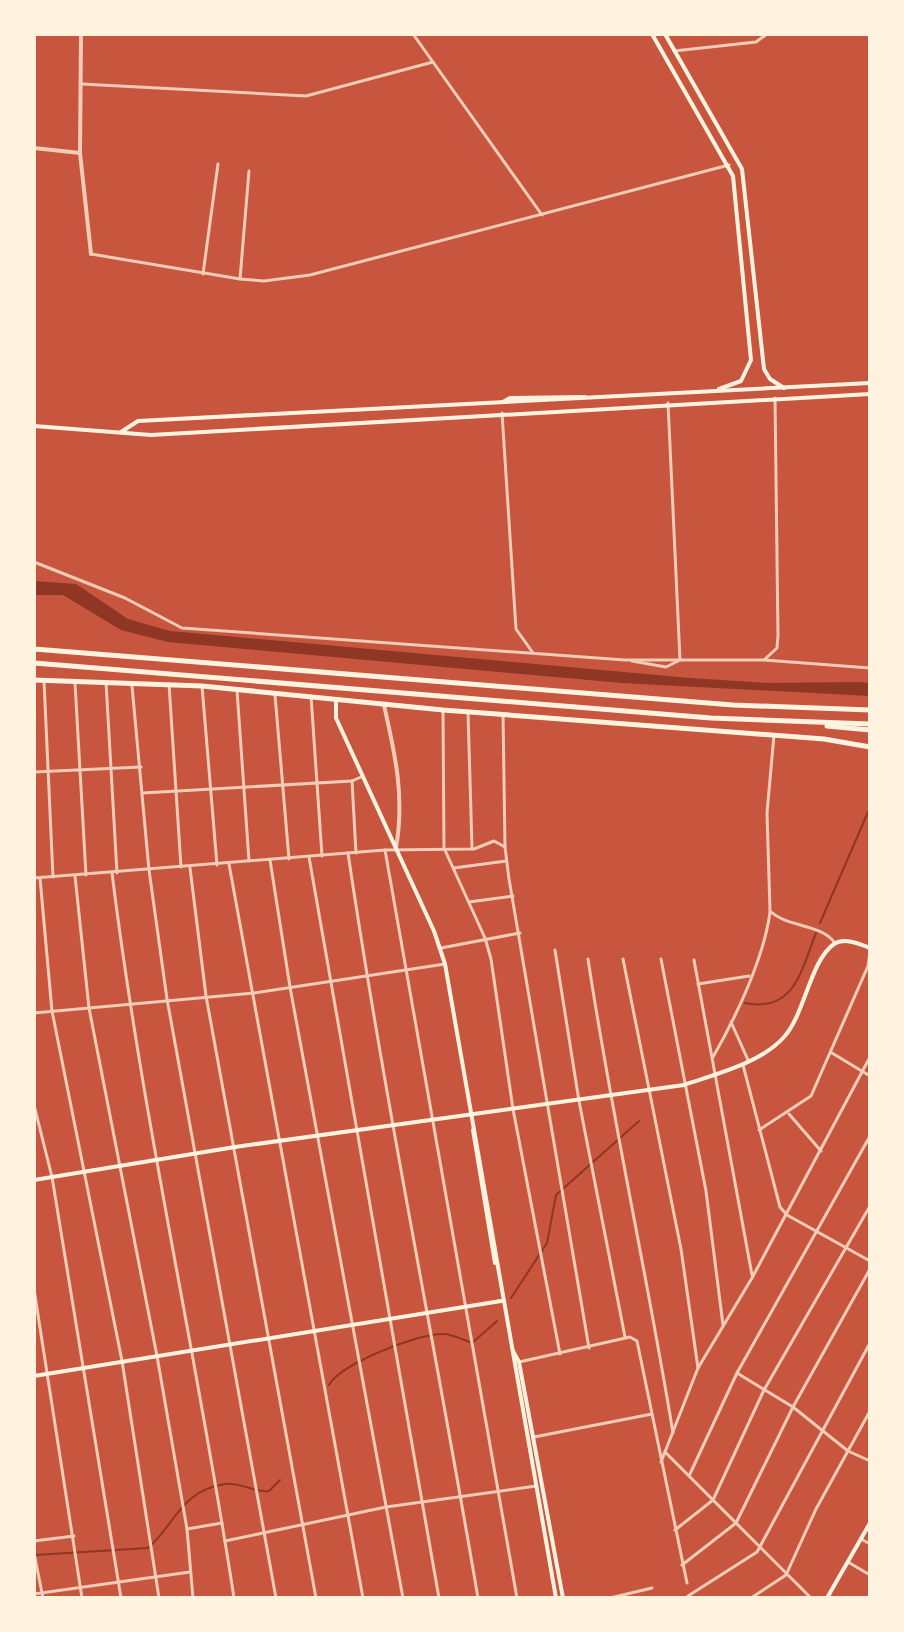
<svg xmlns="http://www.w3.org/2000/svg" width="904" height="1632" font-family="'Roboto Condensed',sans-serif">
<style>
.water{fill:#8f3625}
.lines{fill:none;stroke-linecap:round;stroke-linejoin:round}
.stream{stroke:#8f3625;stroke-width:2}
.minor{stroke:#f1ccb7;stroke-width:3}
.tertiary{stroke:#f1ccb7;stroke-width:4}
.secondary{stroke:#fff3e0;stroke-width:4}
.primary{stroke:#fff3e0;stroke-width:5}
.motorway{stroke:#fff3e0;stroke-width:5}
</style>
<rect width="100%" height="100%" fill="#c8553d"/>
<path class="water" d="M34 581 76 584 128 619 170 631 690 678 768 683 859 682 870 683V696L622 683 168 642 121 630 63 595H34Z"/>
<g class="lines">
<g class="stream">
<path d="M820 923 868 812"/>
<path d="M745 1003C795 1013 801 970 816 933"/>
<path d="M511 1298 547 1243 556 1195 639 1121"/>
<path d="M329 1385C340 1364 417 1334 442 1334 451 1333 463 1340 472 1343L497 1321"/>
<path d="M35 1555 148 1548C174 1526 181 1490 225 1484 241 1482 254 1493 269 1491L280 1480"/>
</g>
<g class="minor">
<path d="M413 34 542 215"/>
<path d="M674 51 756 42 767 34"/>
<path d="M82 84 306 96 433 62"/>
<path d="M91 254 240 279 249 171"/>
<path d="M203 274 218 164"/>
<path d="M240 279 264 281 310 275 729 165"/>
<path d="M502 413 516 629 533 653"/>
<path d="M34 562 125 598 182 628 625 660H764L870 668"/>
<path d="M764 660 777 648 778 636 775 398"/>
<path d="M632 661 666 667 680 660 668 403"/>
<path d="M44 681 53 877"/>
<path d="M106 682 117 873"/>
<path d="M75 683 86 875"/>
<path d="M169 684 181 867"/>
<path d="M132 686 149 870 167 999 276 1598"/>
<path d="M202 686 217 865"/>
<path d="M237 690 249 861"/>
<path d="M275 695 289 859"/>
<path d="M311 696 322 856"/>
<path d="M443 710 444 848 485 938 491 959 513 1109 560 1354"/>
<path d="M468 712 472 848"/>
<path d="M503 714 505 847 509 879 589 1348"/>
<path d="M774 735 767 813 770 911C788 928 820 923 835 943"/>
<path d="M34 772 141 767"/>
<path d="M352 781 356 853"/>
<path d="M143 793 352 781 361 777"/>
<path d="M385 850 517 1598"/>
<path d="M348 853C385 1102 436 1350 478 1598"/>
<path d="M309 857 439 1598"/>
<path d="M270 860 290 987 403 1598"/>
<path d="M229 864 363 1598"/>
<path d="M190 868 206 996 316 1598"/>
<path d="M454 868 506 861"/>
<path d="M112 873C142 1116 197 1356 234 1598"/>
<path d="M75 876 89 1008 157 1356 187 1529 193 1598"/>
<path d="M34 878 385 850 474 849 494 841 505 847"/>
<path d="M40 878 52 1011 122 1361 159 1598"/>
<path d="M469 902 513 896"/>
<path d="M441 948 520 933"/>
<path d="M555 950 579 1101 625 1337"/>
<path d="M588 959C612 1118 647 1274 673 1433"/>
<path d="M623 959 681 1249 698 1368"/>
<path d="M661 959 706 1191 723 1325"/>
<path d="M694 960 752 1275"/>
<path d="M698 984 749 976"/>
<path d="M34 1013 254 993 445 964"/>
<path d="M731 1022 748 1060"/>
<path d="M832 1053 870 1076"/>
<path d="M713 1057C736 1017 764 958 770 912"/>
<path d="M743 1065 780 1207 787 1215 870 1261"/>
<path d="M34 1105 52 1177 121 1598"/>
<path d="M789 1114 821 1151"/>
<path d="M759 1130 811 1096 868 966 870 952"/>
<path d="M34 1289 82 1598"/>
<path d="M519 1362 630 1337 637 1341 687 1583"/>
<path d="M737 1373 793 1407 848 1451 870 1461"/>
<path d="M534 1437 652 1414"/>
<path d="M665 1452 811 1598"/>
<path d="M661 1462 698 1368 752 1278 870 1057"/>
<path d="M689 1476 737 1373 870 1136"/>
<path d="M187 1529 222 1523"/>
<path d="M675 1530 713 1500 764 1390 870 1206"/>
<path d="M861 1539 870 1544"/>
<path d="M34 1541 74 1536"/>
<path d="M225 1541 386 1507 536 1486"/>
<path d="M34 1553 43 1598"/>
<path d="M848 1562 870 1575"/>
<path d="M682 1565 736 1523 793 1407 870 1269"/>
<path d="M34 1594 190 1572"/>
<path d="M688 1596 757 1552 870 1343"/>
<path d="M610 1598 652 1588"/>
<path d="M751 1598 786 1575 816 1509 870 1411"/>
</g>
<g class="tertiary">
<path d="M81 34 80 153 91 254"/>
<path d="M34 148 80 153"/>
<path d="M384 705C395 754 405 796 396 848"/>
</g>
<g class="secondary">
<path d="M652 34 733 176 751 360 741 381 719 389"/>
<path d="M665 34 742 169 764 369 770 379 784 388"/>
<path d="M503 402 510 398 585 397"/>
<path d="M34 426 151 435 870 394"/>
<path d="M121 432 138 421 870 383"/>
<path d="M336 700V718L434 931 445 964 556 1598"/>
<path d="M473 1130 495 1263"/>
<path d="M34 1180 235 1147 684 1085C716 1074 761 1063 784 1037 805 1014 810 961 834 944 844 937 860 944 870 948"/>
<path d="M513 1351 519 1362 563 1598"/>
<path d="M34 1376 501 1301"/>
<path d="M827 1598 870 1523"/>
</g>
<path class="primary" d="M34 680 202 686 443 710 824 739 870 747"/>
<g class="motorway">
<path d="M34 649 733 705 870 710"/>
<path d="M34 663 711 718 870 724"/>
<path d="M827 726 870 730"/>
</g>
</g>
<rect width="904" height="1632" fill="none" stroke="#fff3e0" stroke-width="72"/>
</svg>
